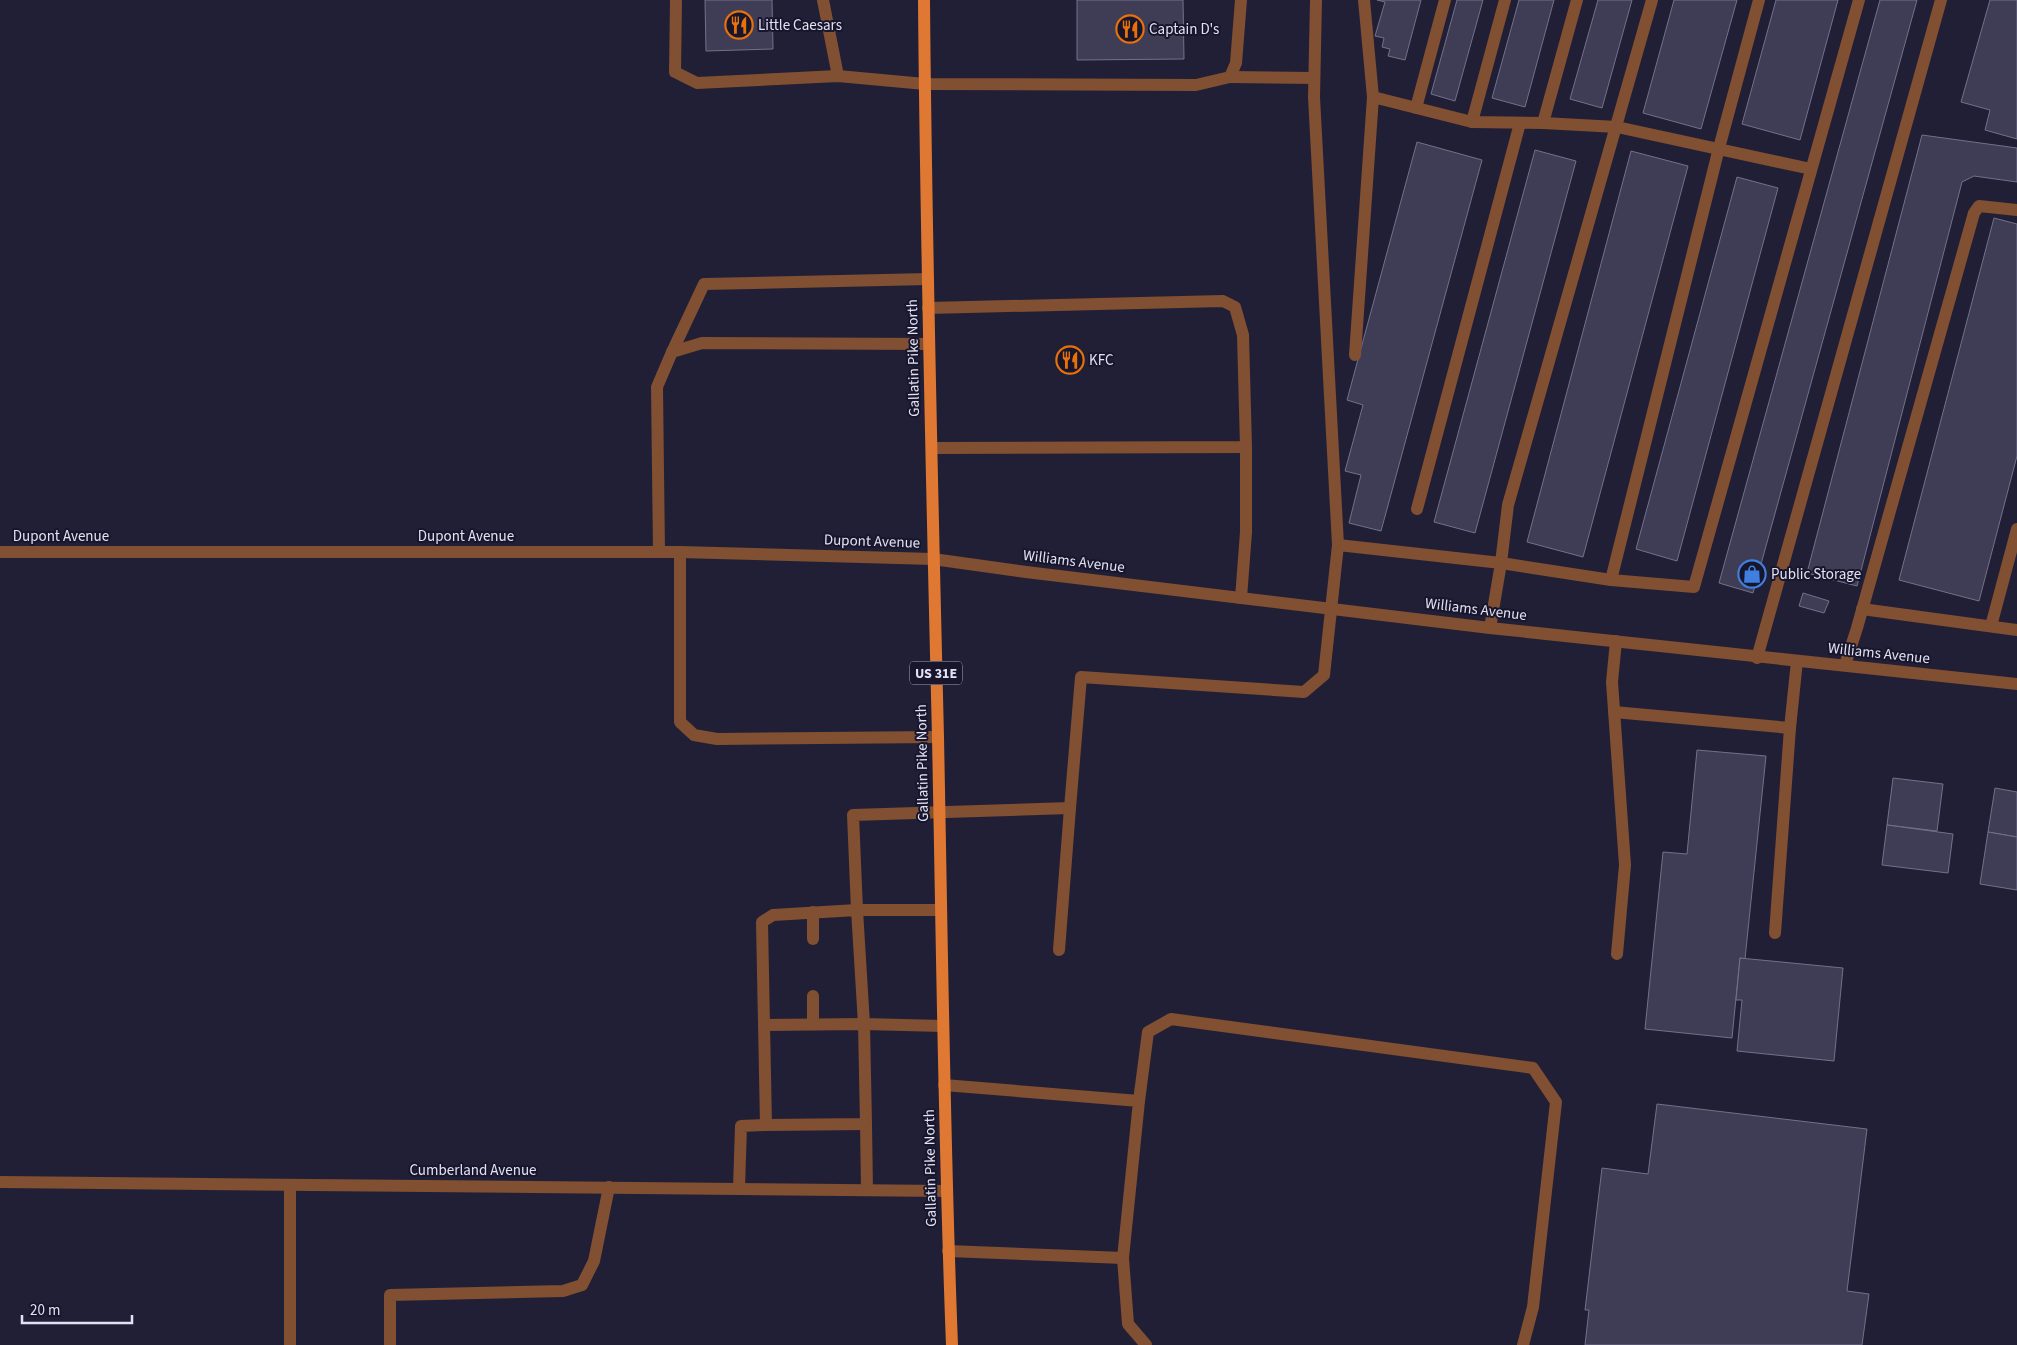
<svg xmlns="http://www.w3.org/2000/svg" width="2017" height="1345" font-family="'Source Sans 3',sans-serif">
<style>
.building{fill:#3f3d56;stroke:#72718c}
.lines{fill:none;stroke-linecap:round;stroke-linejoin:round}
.service{stroke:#814f31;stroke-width:12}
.minor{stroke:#814f31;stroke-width:12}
.primary{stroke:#df7833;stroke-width:12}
.labels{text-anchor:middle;stroke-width:4;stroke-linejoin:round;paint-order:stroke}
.shield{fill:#18162c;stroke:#a6a5b7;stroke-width:1}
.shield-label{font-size:14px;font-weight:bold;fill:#e3e2f2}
.poi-label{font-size:15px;fill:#e3e2f2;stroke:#18162c;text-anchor:start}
.street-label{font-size:15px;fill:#e3e2f2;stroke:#18162c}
</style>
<rect width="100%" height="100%" fill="#211f36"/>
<g class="building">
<path d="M705 0H772L773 49 706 51Z"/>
<path d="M1077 0H1183L1184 59 1077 60Z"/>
<path d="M1377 0H1421L1405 60 1388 56 1390 49 1382 47 1384 38 1375 36 1385 2Z"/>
<path d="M1457 0H1483L1455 101 1431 94Z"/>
<path d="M1519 0H1554L1525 107 1492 98Z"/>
<path d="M1598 0H1632L1602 108 1570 99Z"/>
<path d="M1674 0H1737L1701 129 1643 113Z"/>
<path d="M1776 0H1838L1800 140 1742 124Z"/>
<path d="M1880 0H1917L1753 593 1719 583Z"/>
<path d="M1990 0H2017V139L1985 130 1990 110 1961 102Z"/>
<path d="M1922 135 2017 148V182L1974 176 1962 182 1857 586 1807 573Z"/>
<path d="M1417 142 1482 160 1381 531 1349 523 1361 475 1345 471 1363 405 1347 400Z"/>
<path d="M1535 150 1576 161 1475 533 1434 522Z"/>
<path d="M1631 151 1688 166 1583 557 1527 542Z"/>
<path d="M1737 177 1778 188 1677 561 1636 549Z"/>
<path d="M1994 218 2017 224V456L1979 601 1899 580Z"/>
<path d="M1803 593 1829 601 1824 613 1799 606Z"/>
<path d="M1697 750 1766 756 1745 959 1740 958 1732 1038 1645 1029 1663 852 1687 854Z"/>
<path d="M1893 778 1943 784 1937 831 1887 825Z"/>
<path d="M1995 788 2017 792V837L1988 832Z"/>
<path d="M1887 825 1953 834 1948 873 1882 865Z"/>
<path d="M1988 832 2017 837V890L1980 884Z"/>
<path d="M1740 958 1843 968 1834 1061 1737 1051 1742 1000H1736Z"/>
<path d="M1657 1104 1867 1129 1847 1291 1869 1294 1862 1345H1585L1589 1310H1585L1602 1168 1648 1174Z"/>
</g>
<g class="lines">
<g class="service">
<path d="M676 0 675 72 697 83 838 76 925 84 1196 85 1230 77 1236 63 1241 0"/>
<path d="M823 0 838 76"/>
<path d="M1316 0 1314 97 1338 545"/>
<path d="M1364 0 1373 97"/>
<path d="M1652 0 1508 505 1501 563 1611 580 1694 587 1859 0"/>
<path d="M1230 77 1314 78"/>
<path d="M1416 108 1445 0"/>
<path d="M1472 122 1505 0"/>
<path d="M1543 123 1617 127 1811 169"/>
<path d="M928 308 1223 301 1235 307 1243 335 1246 447 932 448"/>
<path d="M672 352 704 284 928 279"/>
<path d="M1355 355 1373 97 1472 122 1543 123 1577 0"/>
<path d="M1417 509 1520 123"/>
<path d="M659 552 657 387 672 352 702 343 929 344"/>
<path d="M680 552V722L694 735 717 739 938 737"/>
<path d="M1611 580 1719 148 1759 0"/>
<path d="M1241 598 1246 532V447"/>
<path d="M1862 609 2017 630"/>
<path d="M1991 626 2017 529"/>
<path d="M1616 641 1612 682 1625 865 1617 954"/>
<path d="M1757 658 1941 0"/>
<path d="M1845 665 1857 628 1974 213 1979 206 2017 210"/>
<path d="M1614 712 1790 728"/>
<path d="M941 910H857L853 815 1070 808 1081 677 1304 692 1324 675 1338 545 1501 563 1490 628"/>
<path d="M1775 933 1790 728 1797 661"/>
<path d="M813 939V912"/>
<path d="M1059 950 1070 808"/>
<path d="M813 996V1023"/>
<path d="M765 1025 864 1024 866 1124 766 1125"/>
<path d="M944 1085 1139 1101 1123 1258 948 1251"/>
<path d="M1139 1101 1148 1032 1171 1019 1533 1068 1556 1102 1533 1307 1523 1345"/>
<path d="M866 1124 867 1190"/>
<path d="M739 1188 741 1126 766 1125 762 922 773 915 857 910 864 1024 943 1026"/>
<path d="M1123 1258 1128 1324 1146 1345"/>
<path d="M290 1345V1185"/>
<path d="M390 1345V1295L563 1291 582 1285 594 1261 609 1187"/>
</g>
<g class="minor">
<path d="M0 552H680L933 559 1026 572 1490 628 2017 684"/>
<path d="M0 1182 947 1191"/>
</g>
<path class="primary" d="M924 0C926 246 932 491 938 737 942 940 944 1142 952 1345"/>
</g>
<defs>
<g id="restaurant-ring" transform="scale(1.4375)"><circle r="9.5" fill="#18162c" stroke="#e8710a" stroke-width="1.5"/><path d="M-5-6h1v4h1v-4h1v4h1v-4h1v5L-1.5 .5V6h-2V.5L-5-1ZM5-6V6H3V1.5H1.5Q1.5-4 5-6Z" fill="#e8710a"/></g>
<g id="shop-ring" transform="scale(1.4375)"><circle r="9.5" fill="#18162c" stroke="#3f7fe0" stroke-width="1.5"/><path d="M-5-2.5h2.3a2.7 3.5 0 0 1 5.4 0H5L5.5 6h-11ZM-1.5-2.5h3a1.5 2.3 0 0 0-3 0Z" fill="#3f7fe0"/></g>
</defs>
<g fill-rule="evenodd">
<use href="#restaurant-ring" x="739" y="25"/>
<use href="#restaurant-ring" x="1130" y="29"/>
<use href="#restaurant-ring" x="1070" y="360"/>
<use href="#shop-ring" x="1752" y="574"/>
</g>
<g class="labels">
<rect class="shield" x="910" y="661.5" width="52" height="23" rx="4"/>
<g class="shield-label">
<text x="936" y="678">US 31E</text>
</g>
<g class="poi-label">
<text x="758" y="30">Little Caesars</text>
<text x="1149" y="34">Captain D's</text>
<text x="1089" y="365">KFC</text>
<text x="1771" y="579">Public Storage</text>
</g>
<g class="street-label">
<text transform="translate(913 358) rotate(-91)" y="5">Gallatin Pike North</text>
<text x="61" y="541">Dupont Avenue</text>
<text x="466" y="541">Dupont Avenue</text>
<text transform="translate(872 541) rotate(2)" y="5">Dupont Avenue</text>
<text transform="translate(1074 561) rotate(7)" y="5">Williams Avenue</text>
<text transform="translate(1476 609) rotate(7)" y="5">Williams Avenue</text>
<text transform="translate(1879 653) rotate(6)" y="5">Williams Avenue</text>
<text transform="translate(922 763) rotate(-91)" y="5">Gallatin Pike North</text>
<text transform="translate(930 1168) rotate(-91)" y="5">Gallatin Pike North</text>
<text x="473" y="1175">Cumberland Avenue</text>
</g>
</g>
<path d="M22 1315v8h110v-8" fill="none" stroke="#e3e2f2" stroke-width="2.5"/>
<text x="30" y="1315" font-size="15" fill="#e3e2f2" stroke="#18162c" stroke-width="4" paint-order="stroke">20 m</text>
</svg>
